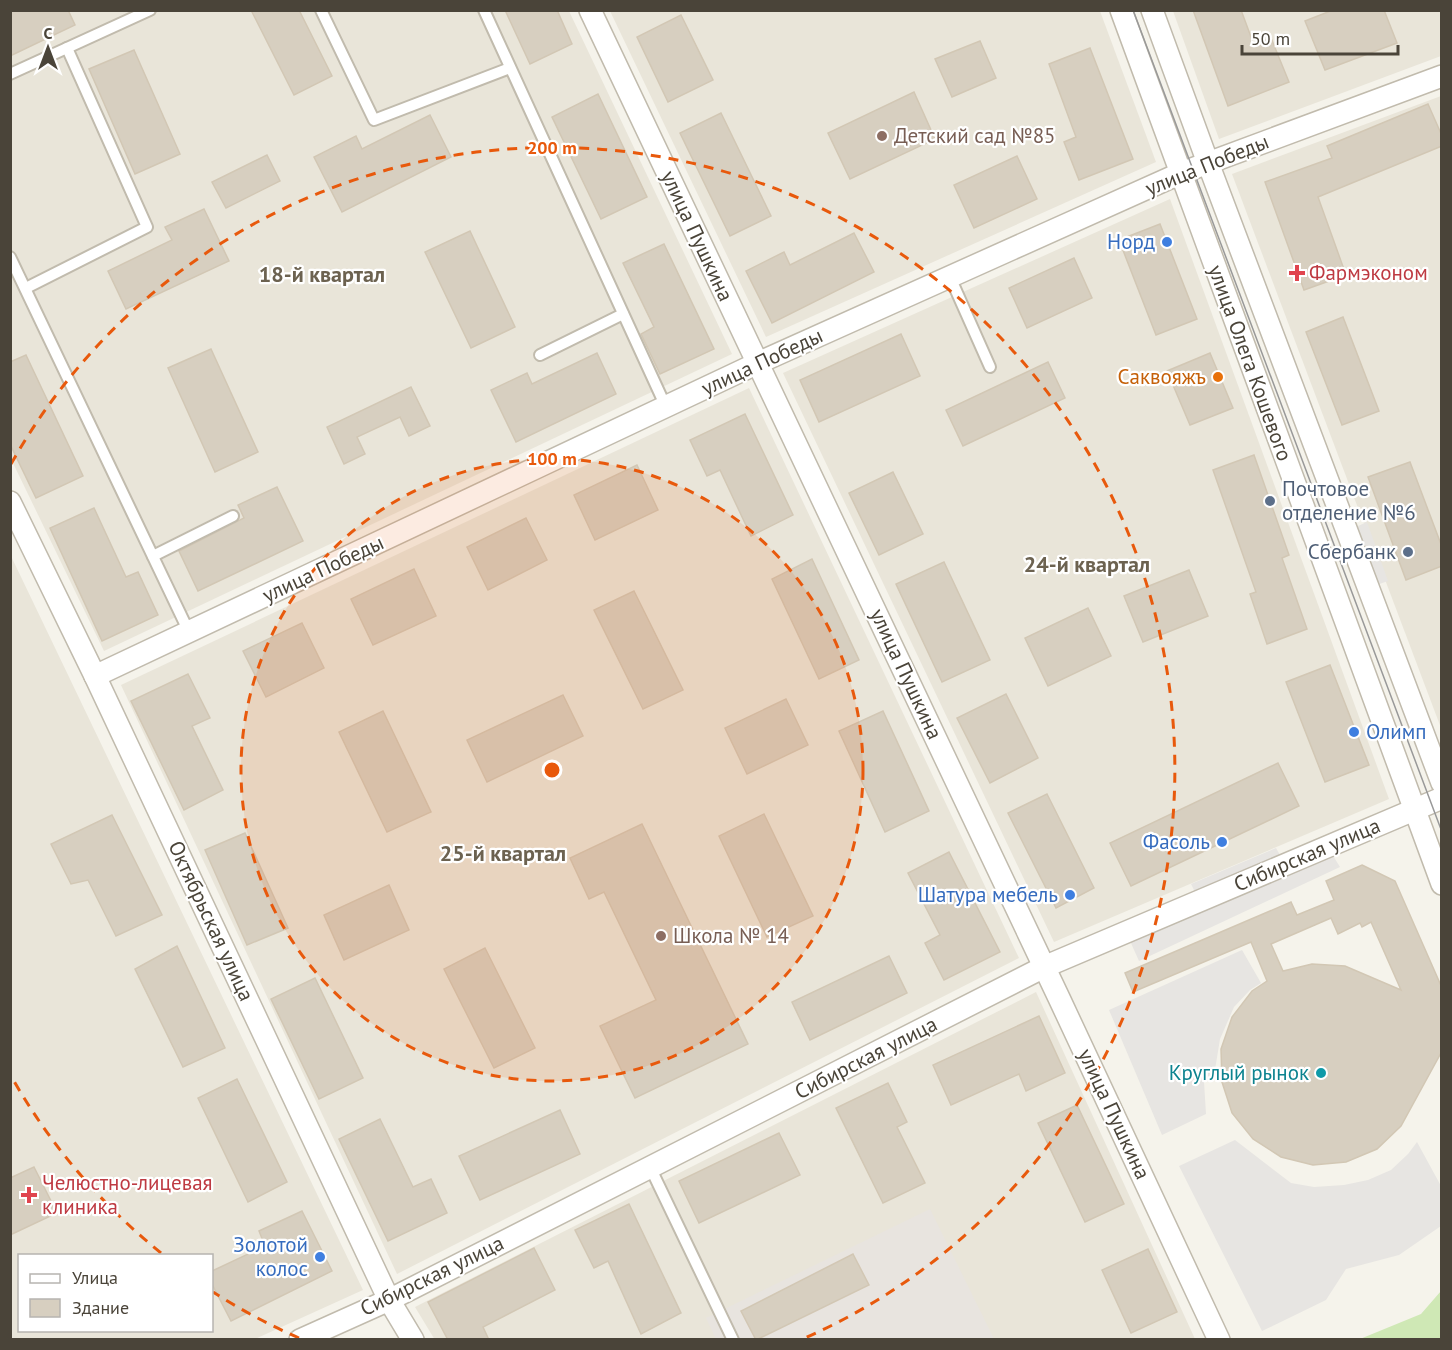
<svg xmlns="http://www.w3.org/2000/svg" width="1452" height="1350" font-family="'PT Sans',sans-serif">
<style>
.residential{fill:#e9e5d9;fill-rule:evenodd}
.industrial{fill:#e8e4df}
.green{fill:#cfe8b5}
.parking{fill:#e7e5e2}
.building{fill:#d7cfc0;stroke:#d2c7b4;stroke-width:1.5;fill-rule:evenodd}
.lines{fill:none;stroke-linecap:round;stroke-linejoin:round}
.service-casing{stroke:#c1bbad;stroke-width:14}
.minor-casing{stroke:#c1bbad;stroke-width:24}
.service{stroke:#fff;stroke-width:10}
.minor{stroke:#fff;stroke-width:21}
.tram{stroke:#999;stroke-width:1.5}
.ring{fill:none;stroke:#e8590c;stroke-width:3;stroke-dasharray:10 8}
.education-dot{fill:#8d6e63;stroke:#fff;stroke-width:2}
.shop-dot{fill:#3f7fe0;stroke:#fff;stroke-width:2}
.health-dot{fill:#e0444e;stroke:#fff;stroke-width:2}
.food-dot{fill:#e8710a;stroke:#fff;stroke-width:2}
.service-dot{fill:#5c6f8a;stroke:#fff;stroke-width:2}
.culture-dot{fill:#0f9aa8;stroke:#fff;stroke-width:2}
.labels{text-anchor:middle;stroke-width:4.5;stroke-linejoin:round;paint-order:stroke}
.education-label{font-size:21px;fill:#785e54;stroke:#fff;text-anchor:start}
.street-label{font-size:21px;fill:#4a4439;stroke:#fff}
.shop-label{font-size:21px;fill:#366cbe;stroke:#fff;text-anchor:end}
.health-label{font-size:21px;fill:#be3a42;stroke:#fff;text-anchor:start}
.food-label{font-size:21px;fill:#c56008;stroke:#fff;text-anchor:end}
.service-label{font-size:21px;fill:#4e5e75;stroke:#fff;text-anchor:start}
.culture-label{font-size:21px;fill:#0d838f;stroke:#fff;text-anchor:end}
.neighbourhood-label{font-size:22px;font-weight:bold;fill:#6c6250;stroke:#fff}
.centre{fill:#e8590c;stroke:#fff;stroke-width:3}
.ring-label{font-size:18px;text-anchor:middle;font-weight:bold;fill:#e8590c;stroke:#fff;stroke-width:4.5;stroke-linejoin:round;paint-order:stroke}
</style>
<rect width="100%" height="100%" fill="#f5f3eb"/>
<g class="residential">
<path d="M11 11H569L732 354 104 651 11 459Z"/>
<path d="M610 11H1100L1156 162 766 337Z"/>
<path d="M1173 11H1441V56L1219 139Z"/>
<path d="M1441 96V728L1232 174Z"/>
<path d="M1170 199 1389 799 1054 942 783 373Z"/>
<path d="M749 388 1019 958 397 1274 121 685Z"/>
<path d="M10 554 363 1290 255 1339H11ZM20 1256H212V1330H20Z"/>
<path d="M1036 992 1195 1339 435 1340 415 1307Z"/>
</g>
<path class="industrial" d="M930 1209 994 1339H716L706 1318Z"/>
<path class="green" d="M1441 1291V1339H1360L1421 1314Z"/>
<g class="parking">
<path d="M1367 522 1388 581 1368 588 1347 531Z"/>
<path d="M1327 846 1340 867 1139 961 1126 932 1199 900 1191 884 1276 848 1285 864Z"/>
<path d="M1242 950 1261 983 1250 990 1234 1007 1220 1039 1214 1076 1204 1082 1206 1114 1162 1135 1109 1010Z"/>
<path d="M1235 1140 1291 1183 1314 1187 1344 1185 1368 1180 1391 1170 1408 1154 1417 1142 1441 1186V1226L1399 1255 1346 1269 1326 1300 1262 1331 1179 1166Z"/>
</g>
<g class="building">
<path d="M10 10H68L75 25 10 56Z"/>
<path d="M251 10H299L332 76 294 95Z"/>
<path d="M505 10H557L572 44 530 64Z"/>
<path d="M1193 10H1241L1254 45 1271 38 1289 82 1228 106Z"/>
<path d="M1333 10H1384L1397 43 1325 70 1305 21Z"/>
<path d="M681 15 713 80 668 102 637 37Z"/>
<path d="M980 41 996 78 952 97 935 59Z"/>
<path d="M1090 48 1133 159 1079 180 1064 142 1076 137 1049 64Z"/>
<path d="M134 50 180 154 135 174 89 69Z"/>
<path d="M914 92 935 139 850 179 828 133Z"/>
<path d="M598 94 647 197 601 219 552 117Z"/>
<path d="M1428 104 1442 136V146L1318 197 1346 275 1304 290 1265 182 1332 158 1327 146Z"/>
<path d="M721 113 771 216 730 236 680 133Z"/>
<path d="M430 115 451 157 342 212 314 157 356 136 362 149Z"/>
<path d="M267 155 280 181 226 208 212 182Z"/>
<path d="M1017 156 1037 199 974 228 954 185Z"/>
<path d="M204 209 229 261 126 309 108 271 172 240 165 227Z"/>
<path d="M1160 224 1197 319 1156 335 1119 240Z"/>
<path d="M470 231 515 327 471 348 425 252Z"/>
<path d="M854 233 874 272 772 323 746 271 784 252 790 265Z"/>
<path d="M664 244 714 349 660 374 641 334 654 327 623 263Z"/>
<path d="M1074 258 1092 298 1027 328 1009 288Z"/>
<path d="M1343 317 1379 411 1342 425 1306 332Z"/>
<path d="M901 334 920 376 819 422 800 380Z"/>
<path d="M211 349 258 452 215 472 168 368Z"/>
<path d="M597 353 616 394 516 442 491 390 527 373 532 384Z"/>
<path d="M1210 353 1233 408 1190 425 1167 371Z"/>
<path d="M26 355 83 476 36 498 10 444V362Z"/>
<path d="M1048 362 1065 398 963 446 946 410Z"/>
<path d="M411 387 430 426 409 436 400 417 357 437 365 454 344 464 327 427Z"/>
<path d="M745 414 793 515 751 536 720 470 707 476 690 440Z"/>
<path d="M1254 455 1289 555 1282 558 1307 629 1267 644 1250 594 1256 592 1213 470Z"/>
<path d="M1410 462 1442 547V566L1406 580 1368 477Z"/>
<path d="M637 465 658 510 595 540 574 495Z"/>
<path d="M893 472 923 534 879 555 849 493Z"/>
<path d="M277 487 303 541 198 591 179 551 244 518 238 505Z"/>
<path d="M94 508 126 577 138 572 158 615 102 641 50 528Z"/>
<path d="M526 518 547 560 488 590 467 547Z"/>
<path d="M812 559 859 660 819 679 772 579Z"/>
<path d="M944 562 990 660 942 682 896 584Z"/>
<path d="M414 569 436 616 373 645 351 599Z"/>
<path d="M1189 570 1208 616 1143 642 1124 596Z"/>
<path d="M634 591 683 690 643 709 594 610Z"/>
<path d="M1088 608 1111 656 1048 686 1025 638Z"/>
<path d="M302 623 324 668 266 697 243 651Z"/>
<path d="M1330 665 1369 765 1325 782 1286 682Z"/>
<path d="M188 674 210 718 192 726 223 790 184 810 131 701Z"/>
<path d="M1006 694 1038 758 990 783 957 718Z"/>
<path d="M563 695 583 736 487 782 467 740Z"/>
<path d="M786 699 808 745 747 774 725 728Z"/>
<path d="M383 711 431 812 387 832 339 732Z"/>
<path d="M883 711 929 811 885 832 839 731Z"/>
<path d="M1278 763 1299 806 1131 886 1110 843Z"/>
<path d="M1047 794 1094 888 1056 908 1008 813Z"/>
<path d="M764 814 813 916 767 937 719 836Z"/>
<path d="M112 815 162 915 116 936 88 880 71 884 51 844Z"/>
<path d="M642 824 748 1044 635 1098 600 1026 656 1000 604 892 589 899 570 858Z"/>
<path d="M245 833 288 928 247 945 205 850Z"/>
<path d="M949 852 1000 952 944 980 925 943 940 935 908 873Z"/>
<path d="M1362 865 1395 881 1442 988V1051L1401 1126 1377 1149 1346 1162 1313 1165 1281 1157 1253 1139 1232 1113 1222 1082 1221 1049 1232 1017 1252 991 1267 981 1251 942 1133 992 1125 973 1291 902 1297 915 1334 900 1326 881ZM1331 918 1338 934 1360 923 1362 927 1371 922 1401 990 1345 966 1312 964 1283 971 1271 944Z"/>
<path d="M389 885 409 930 344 960 324 915Z"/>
<path d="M177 946 225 1048 183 1067 135 969Z"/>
<path d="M485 948 535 1048 494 1068 444 969Z"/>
<path d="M889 956 907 993 810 1040 792 1002Z"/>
<path d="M315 978 363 1078 319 1099 271 999Z"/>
<path d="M1039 1016 1065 1073 1026 1091 1019 1074 951 1105 933 1065Z"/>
<path d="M237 1079 287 1182 248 1202 198 1098Z"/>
<path d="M888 1083 907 1122 897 1127 925 1183 883 1203 836 1108Z"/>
<path d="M1077 1105 1124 1204 1085 1222 1038 1123Z"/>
<path d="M560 1110 580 1154 480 1200 459 1156Z"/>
<path d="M380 1119 413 1187 431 1179 447 1213 388 1241 339 1139Z"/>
<path d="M779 1133 800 1175 699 1223 679 1181Z"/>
<path d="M34 1167 57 1213 10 1235V1178Z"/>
<path d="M629 1204 681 1313 641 1334 608 1261 594 1268 575 1230Z"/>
<path d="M302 1211 332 1271 231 1321 212 1284V1271L265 1246 259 1231Z"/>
<path d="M534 1248 555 1290 483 1327 489 1340H448L428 1302Z"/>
<path d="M1148 1249 1177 1312 1131 1333 1102 1270Z"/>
<path d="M853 1254 869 1285 756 1340 741 1311Z"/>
</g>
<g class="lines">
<g class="service-casing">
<g id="service">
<path d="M321 10 374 120 510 68"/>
<path d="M484 10 666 407"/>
<path d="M10 74 150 10"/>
<path d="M10 257 189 632"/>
<path d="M950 277 990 367"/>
<path d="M26 288 147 227 67 48"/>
<path d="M540 355 623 314"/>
<path d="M153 556 233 516"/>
<path d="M650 1167 733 1340"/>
</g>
</g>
<g class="minor-casing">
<g id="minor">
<path d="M590 10 1059 998 1219 1340"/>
<path d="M1121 10 1442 884"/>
<path d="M1152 10 1208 163 1442 783"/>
<path d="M10 502 95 676 389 1300 413 1340"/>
<path d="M95 676 758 363 1181 173 1442 76"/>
<path d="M300 1340 389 1300 1044 967 1442 798"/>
</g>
</g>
<use href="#service" class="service"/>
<use href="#minor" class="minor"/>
<path class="tram" d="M1133 10 1442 832"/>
</g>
<circle cx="552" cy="770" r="311" fill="#e8590c" fill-opacity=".12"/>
<g class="ring">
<circle cx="552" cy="770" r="311"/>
<path d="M299 1338A622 622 0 0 1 213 1292M161 1253A622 622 0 0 1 11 1076M11 464A622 622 0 1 1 805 1338"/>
</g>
<g class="education-dot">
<circle cx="882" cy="136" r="6"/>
<circle cx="661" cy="936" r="6"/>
</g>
<g class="shop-dot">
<circle cx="1167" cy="242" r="6"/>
<circle cx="1354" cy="732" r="6"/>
<circle cx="1222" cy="842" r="6"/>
<circle cx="1070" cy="895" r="6"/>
<circle cx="320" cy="1257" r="6"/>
</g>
<g class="health-dot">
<path d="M1294 264h6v6h6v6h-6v6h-6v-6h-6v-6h6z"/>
<path d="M26 1186h6v6h6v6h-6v6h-6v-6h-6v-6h6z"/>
</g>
<circle class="food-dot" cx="1218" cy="377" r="6"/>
<g class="service-dot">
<circle cx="1270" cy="501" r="6"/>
<circle cx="1408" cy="552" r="6"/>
</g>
<circle class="culture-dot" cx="1321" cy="1073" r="6"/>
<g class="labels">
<g class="education-label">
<text x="894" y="143">Детский сад №85</text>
<text x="673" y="943">Школа № 14</text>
</g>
<g class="street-label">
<text transform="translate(1207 165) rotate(-22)" y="7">улица Победы</text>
<text transform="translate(697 236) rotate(65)" y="7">улица Пушкина</text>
<text transform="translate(762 362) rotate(-25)" y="7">улица Победы</text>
<text transform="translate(1250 363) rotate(70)" y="7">улица Олега Кошевого</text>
<text transform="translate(323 569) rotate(-25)" y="7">улица Победы</text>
<text transform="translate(906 674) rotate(65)" y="7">улица Пушкина</text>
<text transform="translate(1307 855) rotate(-23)" y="7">Сибирская улица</text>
<text transform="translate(211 921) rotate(65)" y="7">Октябрьская улица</text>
<text transform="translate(866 1058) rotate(-27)" y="7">Сибирская улица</text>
<text transform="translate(1114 1114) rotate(65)" y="7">улица Пушкина</text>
<text transform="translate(432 1276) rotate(-26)" y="7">Сибирская улица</text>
</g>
<g class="shop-label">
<text x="1155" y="249">Норд</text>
<text x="1366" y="739" text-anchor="start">Олимп</text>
<text x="1210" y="849">Фасоль</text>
<text x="1058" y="902">Шатура мебель</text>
<text x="308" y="1252">Золотой<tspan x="308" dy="24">колос</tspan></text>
</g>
<g class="health-label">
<text x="1309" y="280">Фармэконом</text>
<text x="42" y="1190">Челюстно-лицевая<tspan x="42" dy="24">клиника</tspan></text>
</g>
<g class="food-label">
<text x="1206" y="384">Саквояжъ</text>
</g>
<g class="service-label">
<text x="1282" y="496">Почтовое<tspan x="1282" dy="24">отделение №6</tspan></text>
<text x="1396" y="559" text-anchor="end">Сбербанк</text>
</g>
<g class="culture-label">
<text x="1309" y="1080">Круглый рынок</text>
</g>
<g class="neighbourhood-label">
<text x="322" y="282">18-й квартал</text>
<text x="1087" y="572">24-й квартал</text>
<text x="503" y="861">25-й квартал</text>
</g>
</g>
<circle cx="552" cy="770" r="9" class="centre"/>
<g class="ring-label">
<text x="552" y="154">200 m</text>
<text x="552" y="465">100 m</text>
</g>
<rect width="1452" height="1350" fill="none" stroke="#4a4439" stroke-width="24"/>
<rect x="18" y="1254" width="195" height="78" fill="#ffffff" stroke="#b7b4b0" stroke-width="1.5"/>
<rect x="30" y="1274" width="30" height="9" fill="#ffffff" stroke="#b7b4b0" stroke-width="1.5"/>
<text x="72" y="1284" font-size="18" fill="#4a4439">Улица</text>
<rect x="30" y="1299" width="30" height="18" fill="#d7cfc0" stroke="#b7b4b0" stroke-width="1.5"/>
<text x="72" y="1314" font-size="18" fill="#4a4439">Здание</text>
<g transform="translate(48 48)" stroke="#ffffff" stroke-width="4.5" paint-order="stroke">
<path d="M0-4.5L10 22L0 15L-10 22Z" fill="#4a4439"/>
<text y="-9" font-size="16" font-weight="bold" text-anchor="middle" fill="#4a4439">С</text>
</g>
<path d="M1242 45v9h156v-9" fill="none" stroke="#4a4439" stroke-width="3"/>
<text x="1251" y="45" font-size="18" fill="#4a4439" stroke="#ffffff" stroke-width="4.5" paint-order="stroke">50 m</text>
</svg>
